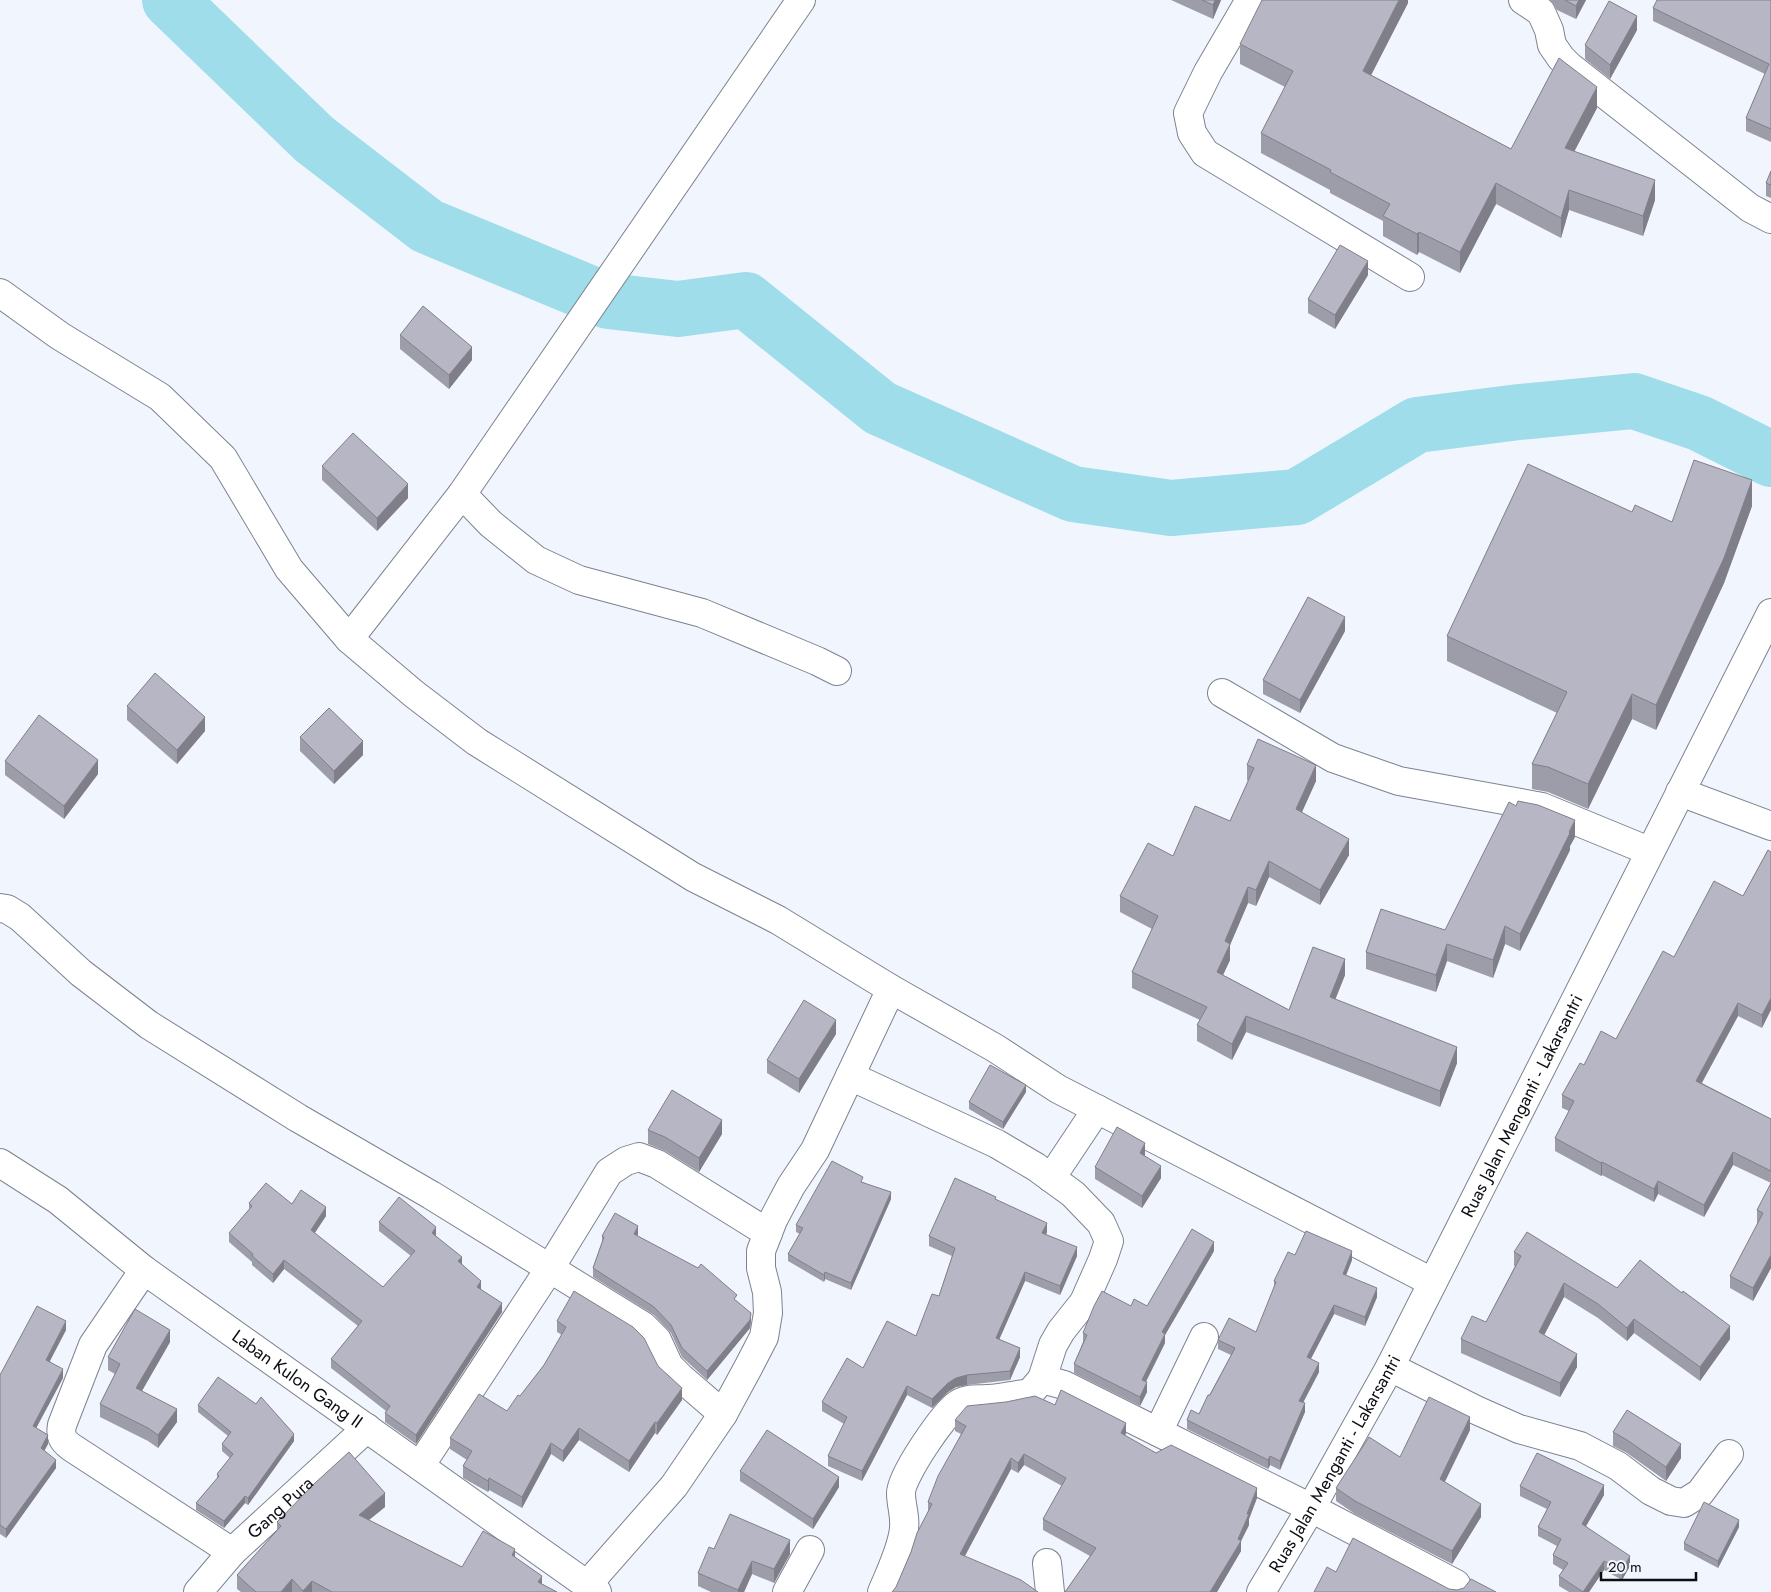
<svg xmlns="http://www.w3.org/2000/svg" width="1771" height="1592" font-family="Jost,sans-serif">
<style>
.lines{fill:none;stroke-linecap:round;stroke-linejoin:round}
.river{stroke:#a0ddea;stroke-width:56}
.minor-casing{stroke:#7c838f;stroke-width:30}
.secondary-casing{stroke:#7c838f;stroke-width:30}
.minor{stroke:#fff;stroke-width:28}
.secondary{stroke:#fff;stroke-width:28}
.wall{fill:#9d9da9}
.shaded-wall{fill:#807f89}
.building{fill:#b7b6c4;stroke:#807f89}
.labels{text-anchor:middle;stroke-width:4;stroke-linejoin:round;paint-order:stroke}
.street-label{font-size:18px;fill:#0c0e13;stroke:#f1f6fe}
</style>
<rect width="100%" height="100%" fill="#f1f6fe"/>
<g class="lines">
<path class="river" d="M170 0 314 139 427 226 608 301 678 309 746 300 880 408 1073 494 1171 508 1297 497 1417 425 1519 412 1634 401 1699 423 1771 459"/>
<g class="minor-casing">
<g id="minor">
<path d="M1250 0 1208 72 1188 113 1192 133 1205 153 1410 277"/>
<path d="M1523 0 1541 12 1549 30 1552 45 1561 58 1569 66 1750 208 1771 219"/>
<path d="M0 293 60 336 160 397 223 458 289 569 349 639 414 694 477 742 693 877 778 920 891 989 995 1048 1058 1089 1432 1282"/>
<path d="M462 494 491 524 536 560 579 580 702 613 817 661 837 671"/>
<path d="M349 639 462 494 801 0"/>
<path d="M1222 693 1333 758 1399 781 1542 807 1649 851"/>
<path d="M1680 792 1771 826"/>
<path d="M0 908 7 909 20 917 81 973 149 1025 298 1118 431 1195 643 1326 657 1340 669 1366 680 1377 723 1414"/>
<path d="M850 1076 997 1144 1036 1167 1073 1194 1101 1223 1109 1241 1103 1259 1084 1302 1061 1331 1053 1345 1042 1379"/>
<path id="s1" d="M0 1163 58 1200 144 1270 597 1592"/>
<path d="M1051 1178 1097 1109"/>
<path d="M144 1270 93 1345 62 1425C60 1436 62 1440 71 1447L232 1552"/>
<path d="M1390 1367 1476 1410 1519 1429 1580 1446 1618 1466 1651 1491 1671 1501 1684 1503 1700 1493 1729 1454"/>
<path d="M1158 1432 1204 1337"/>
<path d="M420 1466 550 1268 609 1172 626 1161 639 1157 657 1164 768 1233"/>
<path d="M1047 1563 1050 1592"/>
<path d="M587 1585 674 1486 723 1414 749 1366 764 1337 768 1313 767 1292 761 1268V1251L773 1220 791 1186 815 1150 891 989"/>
<path id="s2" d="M198 1592 232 1552 367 1428"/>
<path d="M787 1592 810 1550"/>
<path d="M882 1592C890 1573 899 1555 903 1535 907 1518 901 1508 901 1493 901 1476 944 1413 958 1404 967 1398 978 1400 988 1399 1002 1398 1016 1395 1030 1393L1042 1379 1064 1385 1158 1432 1311 1508 1456 1584"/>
</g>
</g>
<g class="secondary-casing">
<g id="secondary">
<path id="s3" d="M1261 1592 1311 1508 1390 1367 1771 613"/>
</g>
</g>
<use href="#minor" class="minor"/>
<use href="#secondary" class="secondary"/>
</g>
<g class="wall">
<path d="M1171 0H1221L1213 19Z"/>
<path d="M1408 0V3L1371 75 1511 149 1597 108 1574 152 1655 200 1643 236 1569 210 1561 238 1496 204 1460 273 1419 252 1417 255 1383 236V221L1330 193V190L1261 153V133L1285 87 1240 64V44Z"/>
<path d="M1550 0H1586L1576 19 1557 10Z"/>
<path d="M1771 0V142L1746 131V118L1765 74 1653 21V8Z"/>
<path d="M1637 30 1610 79 1585 59V45Z"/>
<path d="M1771 171V198L1766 196V183Z"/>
<path d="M1368 275 1335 329 1308 313V299Z"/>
<path d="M400 335 472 360 449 389 400 349Z"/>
<path d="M322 466 408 498 377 531 322 480Z"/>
<path d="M1752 506 1724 583 1656 730 1632 719 1588 809 1548 792 1532 789V764L1557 713 1447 661V636L1632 512 1672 522Z"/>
<path d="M1345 631 1300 713 1263 694V680Z"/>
<path d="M127 706 205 731 177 764 127 720Z"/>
<path d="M300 737 363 755 334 784 300 751Z"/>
<path d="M5 761 98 774 64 819 5 775Z"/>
<path d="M1247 765 1316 781 1302 812 1349 855 1320 905 1269 877 1256 906 1248 903 1230 945V960L1223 975 1289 1010 1345 975 1335 999 1457 1063 1440 1107 1246 1032 1232 1060 1197 1041V1025L1200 1020 1132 988V972L1152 929 1120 912V896L1173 856 1230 821 1248 781 1247 780Z"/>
<path d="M1575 837 1570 846V850L1520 951 1505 944 1493 978 1447 961 1436 992 1366 969V952L1445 930Z"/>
<path d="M1768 850 1762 1028 1738 1016 1702 1083 1771 1119V1268L1753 1301 1730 1288V1276L1758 1223H1757V1210L1771 1183 1733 1165 1704 1217 1658 1194 1654 1202 1602 1175 1601 1176 1555 1151V1138L1569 1111 1562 1108V1095L1584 1065 1616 1039 1674 957 1743 896Z"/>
<path d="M836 1034 799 1093 767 1073V1060Z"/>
<path d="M1026 1092 1003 1129 969 1109V1102Z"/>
<path d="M648 1130 722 1134 699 1172 665 1151 648 1144Z"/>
<path d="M1145 1155V1156L1161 1178 1142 1208 1095 1179V1167Z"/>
<path d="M863 1182 891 1199 851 1290 825 1279 824 1282 788 1261V1254L800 1234 796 1232V1225Z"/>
<path d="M996 1200 1047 1232 1046 1234 1077 1256 1060 1295 1025 1281 999 1339 1020 1357 1010 1380 967 1385 956 1387 948 1392 932 1408 907 1395 862 1481 828 1466V1456L844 1424 822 1411V1402L863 1368 916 1336 939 1296 952 1256 929 1246V1236Z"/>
<path d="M249 1203 292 1204 326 1216 314 1233 383 1287 411 1256 379 1231V1222L436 1236 462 1264 481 1290 502 1312 416 1444 385 1422V1413L386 1411 331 1368V1359L358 1326 284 1269 273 1283 252 1265V1262L229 1242V1233L249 1210Z"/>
<path d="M638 1234V1236L737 1301 751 1321 750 1328 707 1380 682 1357 671 1333 654 1315 593 1277V1268L602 1242V1236Z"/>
<path d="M1214 1251 1165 1335V1343L1146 1382 1147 1392 1140 1406 1074 1373V1364L1083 1342V1333L1131 1306H1147Z"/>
<path d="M1514 1252 1617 1288 1730 1339 1700 1381 1634 1333 1627 1341 1598 1318 1564 1297 1544 1335 1577 1367 1560 1397 1461 1353V1339L1486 1322 1515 1266H1514Z"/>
<path d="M1295 1255 1352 1260 1346 1275 1377 1297 1365 1326 1334 1314 1311 1359 1319 1372 1303 1403 1305 1412 1280 1470 1270 1465 1268 1469 1187 1429V1420L1199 1414 1231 1355 1218 1349V1340L1256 1332 1274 1289V1281Z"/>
<path d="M557 1321 658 1366 682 1400 657 1435 655 1433 629 1472 579 1440 563 1462 551 1454 522 1508 489 1490 488 1492 463 1478V1466L467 1460 450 1449V1438L507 1411 520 1396 544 1365 562 1335 557 1332Z"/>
<path d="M66 1330 50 1361 63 1378 36 1428 48 1444 44 1451 56 1468 6 1538 0 1534V1375Z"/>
<path d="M170 1342 142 1391 177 1422 158 1448 148 1441 100 1417V1404L115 1374 108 1370V1357Z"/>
<path d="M198 1405 294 1441 248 1505 245 1503 224 1528 196 1510V1503L217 1479V1474L230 1458 222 1451V1444L228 1436 198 1412Z"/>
<path d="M1055 1405 1126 1433 1125 1436 1156 1453 1257 1498 1249 1519V1525L1241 1541V1551L1217 1592H1065L1090 1556 1043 1530V1519L1062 1486 1024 1465 1018 1473 1011 1469 965 1556 896 1587 928 1512V1502L961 1434 955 1431V1420Z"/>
<path d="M1470 1430 1444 1482 1481 1517 1452 1564 1355 1514 1336 1501V1488Z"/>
<path d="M1613 1432 1681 1458 1666 1481 1627 1453 1613 1446Z"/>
<path d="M740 1471 839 1487 813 1529 740 1481Z"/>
<path d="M1520 1486 1604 1495 1586 1526 1630 1566 1622 1580 1604 1570 1589 1592H1569L1559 1586V1576L1563 1570 1553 1564V1555L1557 1546 1538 1536V1527L1547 1509 1520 1496Z"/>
<path d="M385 1507 369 1520 462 1567 515 1557 542 1584 557 1592H241L237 1589V1575L277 1531V1522Z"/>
<path d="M1739 1527 1718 1568 1684 1550V1543Z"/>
<path d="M714 1549 790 1554 774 1583 752 1574 744 1592H711L698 1586V1573Z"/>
</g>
<g class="shaded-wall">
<path d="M1215 0H1221L1213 19V5Z"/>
<path d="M1399 0H1408V3L1363 91V71Z"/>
<path d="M1579 0H1586L1576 19V6Z"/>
<path d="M1637 16V30L1610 79V65Z"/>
<path d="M1597 87V108L1565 169V148Z"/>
<path d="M1655 180V200L1643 236V216Z"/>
<path d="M1496 183V204L1460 273V252Z"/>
<path d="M1569 190V210L1561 238V218Z"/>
<path d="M1419 232V252L1417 255V234Z"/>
<path d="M1368 261V275L1335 329V315Z"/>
<path d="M472 347V360L449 389V375Z"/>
<path d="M1752 480V506L1724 583 1656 730V705Z"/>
<path d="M408 484V498L377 531V518Z"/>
<path d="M1345 617V631L1300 713V700Z"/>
<path d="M1632 694V719L1588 809V784Z"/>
<path d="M205 717V731L177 764V750Z"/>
<path d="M363 741V755L334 784V771Z"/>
<path d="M98 760V774L64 819V806Z"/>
<path d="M1316 765V781L1296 825V809Z"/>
<path d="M1575 820V837L1570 846V850L1520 951V934Z"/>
<path d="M1349 839V855L1320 905V890Z"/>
<path d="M1269 861V877L1256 906V890Z"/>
<path d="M1248 887V903L1230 945V960L1217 988V972L1225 941Z"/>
<path d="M1505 926V944L1493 978V960Z"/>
<path d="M1447 944V961L1436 992V975Z"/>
<path d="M1345 959V975L1330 1013V997Z"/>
<path d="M1771 998V1010L1762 1028V1015Z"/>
<path d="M1738 1003V1016L1696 1093V1081Z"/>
<path d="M1246 1016V1032L1232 1060V1044Z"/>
<path d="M836 1020V1034L799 1093V1079Z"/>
<path d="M1457 1047V1063L1440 1107V1091Z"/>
<path d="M1026 1085V1092L1003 1129V1122Z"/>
<path d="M722 1120V1134L699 1172V1158Z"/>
<path d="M1145 1143V1155L1140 1164V1153Z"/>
<path d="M1733 1152V1165L1704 1217V1205Z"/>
<path d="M1602 1162V1175L1601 1176V1163Z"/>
<path d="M1161 1166V1178L1142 1208V1196Z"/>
<path d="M1658 1181V1194L1654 1202V1189Z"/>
<path d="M891 1192V1199L851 1290V1283Z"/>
<path d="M326 1207V1216L311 1239V1230Z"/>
<path d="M1047 1223V1232L1042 1242V1233Z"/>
<path d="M638 1226V1234L634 1242V1234Z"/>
<path d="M436 1227V1236L432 1242V1233Z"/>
<path d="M1214 1242V1251L1165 1335V1343L1142 1389V1380L1162 1332Z"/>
<path d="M1077 1247V1256L1060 1295V1286Z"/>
<path d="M1352 1251V1260L1343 1283V1274Z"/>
<path d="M1771 1255V1268L1753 1301V1288Z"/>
<path d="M462 1257V1265L458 1261Z"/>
<path d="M284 1260V1269L273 1283V1274Z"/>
<path d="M825 1272V1279L824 1282V1275Z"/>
<path d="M1025 1272V1281L996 1347V1338Z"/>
<path d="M481 1281V1290L477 1287Z"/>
<path d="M1564 1283V1297L1539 1345V1332Z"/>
<path d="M1377 1288V1297L1365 1326V1317Z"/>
<path d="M502 1303V1312L416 1444V1435Z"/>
<path d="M1334 1305V1314L1307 1366V1357Z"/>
<path d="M751 1313V1321L750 1328 707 1380V1371Z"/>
<path d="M1634 1319V1333L1627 1341V1328Z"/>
<path d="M66 1321V1330L46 1368V1360Z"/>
<path d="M1730 1326V1339L1700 1381V1367Z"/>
<path d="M170 1330V1342L136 1401V1388Z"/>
<path d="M1020 1348V1357L1010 1380V1371Z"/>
<path d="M1577 1354V1367L1560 1397V1383Z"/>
<path d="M1319 1363V1372L1299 1410V1401Z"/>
<path d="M63 1369V1378L33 1434V1426Z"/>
<path d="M967 1375V1385L956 1387 948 1392 932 1408V1399L948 1383 956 1378Z"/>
<path d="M1147 1382V1392L1140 1406V1397Z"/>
<path d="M907 1386V1395L862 1481V1471Z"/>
<path d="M682 1388V1400L657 1435V1423Z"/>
<path d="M1305 1403V1412L1280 1470V1461Z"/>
<path d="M177 1409V1422L158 1448V1435Z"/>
<path d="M1470 1417V1430L1440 1492V1479Z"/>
<path d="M655 1422V1433L629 1472V1461Z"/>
<path d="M1126 1423V1433L1121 1444V1433Z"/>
<path d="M579 1428V1440L563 1462V1451Z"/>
<path d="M294 1434V1441L248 1505V1498Z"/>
<path d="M48 1435V1444L41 1457V1448Z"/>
<path d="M551 1443V1454L522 1508V1497Z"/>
<path d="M1681 1444V1458L1666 1481V1467Z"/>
<path d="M1024 1454V1465L1018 1473V1463Z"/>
<path d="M1270 1456V1465L1268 1469V1460Z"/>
<path d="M1011 1458V1469L960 1565V1554Z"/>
<path d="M56 1460V1468L6 1538V1529Z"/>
<path d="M839 1477V1487L813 1529V1519Z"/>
<path d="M489 1478V1490L488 1492V1481Z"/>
<path d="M1604 1485V1495L1582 1533V1524Z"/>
<path d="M1257 1488V1498L1249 1519V1525L1241 1541V1551L1217 1592H1210L1238 1539Z"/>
<path d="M385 1493V1507L359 1528V1515Z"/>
<path d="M245 1496V1503L224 1528V1521Z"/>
<path d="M1481 1504V1517L1452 1564V1551Z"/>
<path d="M1739 1520V1527L1718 1568V1561Z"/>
<path d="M790 1540V1554L774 1583V1569Z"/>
<path d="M515 1549V1563L512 1555Z"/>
<path d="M1630 1556V1566L1622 1580V1570Z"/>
<path d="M752 1561V1574L744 1592H738V1590Z"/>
<path d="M1604 1561V1570L1589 1592H1583Z"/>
<path d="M542 1576V1589L538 1582Z"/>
<path d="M292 1579V1592H281Z"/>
<path d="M312 1581V1592H303V1591Z"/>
</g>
<g class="building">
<path d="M1202 0H1215L1213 5Z"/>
<path d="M1262 0H1399L1363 71 1511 149 1559 58 1597 87 1565 148 1655 180 1643 216 1569 190 1561 218 1496 183 1460 252 1419 232 1417 234 1383 216 1390 204 1330 172 1331 170 1261 133 1293 71 1240 44Z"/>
<path d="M1565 0H1579L1576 6Z"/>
<path d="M1657 0H1771V129L1746 118 1769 64 1653 8Z"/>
<path d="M1609 1 1637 16 1610 65 1585 45Z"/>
<path d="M1771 171V185L1766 183Z"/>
<path d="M1340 245 1368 261 1335 315 1308 299Z"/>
<path d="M423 306 472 347 449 375 400 335Z"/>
<path d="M353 433 408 484 377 518 322 466Z"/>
<path d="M1694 460 1752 480 1724 558 1656 705 1632 694 1588 784 1548 767 1532 764 1567 692 1447 636 1528 464 1632 512 1635 505 1672 522Z"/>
<path d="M1308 597 1345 617 1300 700 1263 680Z"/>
<path d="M155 673 205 717 177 750 127 706Z"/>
<path d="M329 708 363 741 334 771 300 737Z"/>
<path d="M39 715 98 760 64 806 5 761Z"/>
<path d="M1258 739 1316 765 1296 809 1349 839 1320 890 1269 861 1256 890 1248 887 1225 941 1230 944 1217 972 1289 1010 1313 947 1345 959 1330 997 1457 1047 1440 1091 1246 1016 1232 1044 1197 1025 1207 1007 1132 972 1158 916 1120 896 1148 843 1173 856 1195 806 1230 821 1254 768 1247 765Z"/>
<path d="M1518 801 1538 805 1575 820 1569 832 1570 833 1520 934 1505 926 1493 960 1447 944 1436 975 1366 952 1381 909 1445 930 1509 802 1516 806Z"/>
<path d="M1768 850 1771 852V998L1762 1015 1738 1003 1696 1081 1771 1119V1171L1733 1152 1704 1205 1658 1181 1654 1189 1602 1162 1601 1163 1555 1138 1574 1101 1562 1095 1580 1063 1584 1065 1601 1031 1616 1039 1663 951 1674 957 1714 881 1743 896Z"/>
<path d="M804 1000 836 1020 799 1079 767 1060Z"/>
<path d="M990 1065 1026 1085 1003 1122 969 1102Z"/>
<path d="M672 1090 722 1120 699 1158 665 1137 648 1130Z"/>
<path d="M1117 1127 1145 1143 1140 1153 1161 1166 1142 1196 1095 1167Z"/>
<path d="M832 1161 863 1177 861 1182 891 1192 851 1283 825 1272 824 1275 788 1254 803 1228 796 1225Z"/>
<path d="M955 1178 996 1197 995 1199 1047 1223 1042 1233 1077 1247 1060 1286 1025 1272 996 1338 1020 1348 1010 1371 967 1375 956 1378 948 1383 932 1399 907 1386 862 1471 828 1456 847 1417 822 1402 847 1358 863 1368 887 1321 916 1336 932 1294 939 1296 955 1248 929 1236Z"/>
<path d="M266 1183 292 1204 301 1190 326 1207 311 1230 383 1287 415 1251 379 1222 399 1197 436 1227 432 1233 462 1257 458 1261 481 1281 477 1287 502 1303 416 1435 385 1413 390 1406 331 1359 362 1321 284 1260 273 1274 252 1256 253 1254 229 1233 252 1206 249 1203Z"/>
<path d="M1771 1183V1255L1753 1288 1730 1276 1763 1213 1757 1210Z"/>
<path d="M615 1213 638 1226 634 1234 698 1268 701 1264 737 1295 734 1299 751 1313 750 1320 707 1371 682 1348 671 1325 654 1307 593 1268 604 1237 602 1236Z"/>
<path d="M1192 1229 1214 1242 1162 1332 1165 1334 1142 1380 1147 1382 1140 1397 1074 1364 1087 1335 1083 1333 1094 1306 1102 1291 1131 1306 1134 1299 1147 1306Z"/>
<path d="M1306 1231 1352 1251 1343 1274 1377 1288 1365 1317 1334 1305 1307 1357 1319 1363 1299 1401 1305 1403 1280 1461 1270 1456 1268 1460 1187 1420 1191 1410 1199 1414 1208 1395H1210L1235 1348 1218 1340 1229 1318 1256 1332 1276 1282 1274 1281 1288 1252 1295 1255Z"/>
<path d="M1527 1232 1617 1288 1640 1260 1682 1293 1683 1291 1730 1326 1700 1367 1634 1319 1627 1328 1598 1304 1564 1283 1539 1332 1577 1354 1560 1383 1461 1339 1472 1316 1486 1322 1521 1256 1514 1252Z"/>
<path d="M574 1291 633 1327 644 1338 658 1366 682 1388 657 1423 655 1422 629 1461 579 1428 563 1451 551 1443 522 1497 489 1478 488 1481 463 1466 472 1451 450 1438 479 1394 507 1411 518 1395 520 1396 544 1365 566 1327 557 1321Z"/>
<path d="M37 1306 66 1321 46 1360 63 1369 33 1426 48 1435 41 1448 56 1460 6 1529 0 1525V1375Z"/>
<path d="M135 1309 170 1330 136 1388 177 1409 158 1435 148 1428 100 1404 120 1364 108 1357Z"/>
<path d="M218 1377 256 1404 261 1397 294 1434 248 1498 245 1496 224 1521 196 1503 219 1476 217 1474 233 1454 222 1444 231 1432 198 1405Z"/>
<path d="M1061 1390 1126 1423 1121 1433 1156 1453 1171 1445 1257 1488 1247 1514H1249L1238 1539 1241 1541 1210 1592H1065L1096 1548 1043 1519 1066 1478 1024 1454 1018 1463 1011 1458 960 1554 1021 1580 1038 1592H892L896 1587 911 1552 917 1533 932 1504 928 1502 938 1476 966 1426 955 1420 967 1406 1006 1402 1035 1396 1055 1405Z"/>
<path d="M1429 1397 1470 1417 1440 1479 1481 1504 1452 1551 1355 1501 1336 1488 1369 1437 1400 1457Z"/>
<path d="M1627 1410 1681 1444 1666 1467 1627 1440 1613 1432Z"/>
<path d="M767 1430 839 1477 813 1519 740 1471Z"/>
<path d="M349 1452 385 1493 359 1515 462 1567 483 1531 515 1549 512 1555 542 1576 538 1582 557 1592H332L312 1581 303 1591 292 1579 281 1592H256L237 1575 281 1526 277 1522 315 1483Z"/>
<path d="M1537 1453 1604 1485 1582 1524 1630 1556 1622 1570 1604 1561 1583 1592 1559 1576 1568 1563 1553 1555 1561 1539 1538 1527 1551 1502 1520 1486Z"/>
<path d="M1704 1502 1739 1520 1718 1561 1684 1543Z"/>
<path d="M730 1514 790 1540 774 1569 752 1561 738 1590 698 1573 709 1547 714 1549Z"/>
<path d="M1353 1538 1449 1589 1457 1590 1464 1588 1471 1579 1496 1592H1314L1327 1567 1336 1572Z"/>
</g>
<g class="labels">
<g class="street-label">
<text dy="6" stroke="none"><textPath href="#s3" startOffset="552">Ruas Jalan Menganti - Lakarsantri</textPath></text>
<text dy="6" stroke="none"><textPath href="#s1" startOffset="368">Laban Kulon Gang II</textPath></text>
<text dy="6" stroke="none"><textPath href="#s3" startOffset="148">Ruas Jalan Menganti - Lakarsantri</textPath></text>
<text dy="6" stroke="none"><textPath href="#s2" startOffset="118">Gang Pura</textPath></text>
</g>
</g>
<path d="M1601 1572v8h95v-8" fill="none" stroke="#0c0e13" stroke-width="2.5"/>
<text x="1608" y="1572" font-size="15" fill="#0c0e13" stroke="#f1f6fe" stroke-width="4" paint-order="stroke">20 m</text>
</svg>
